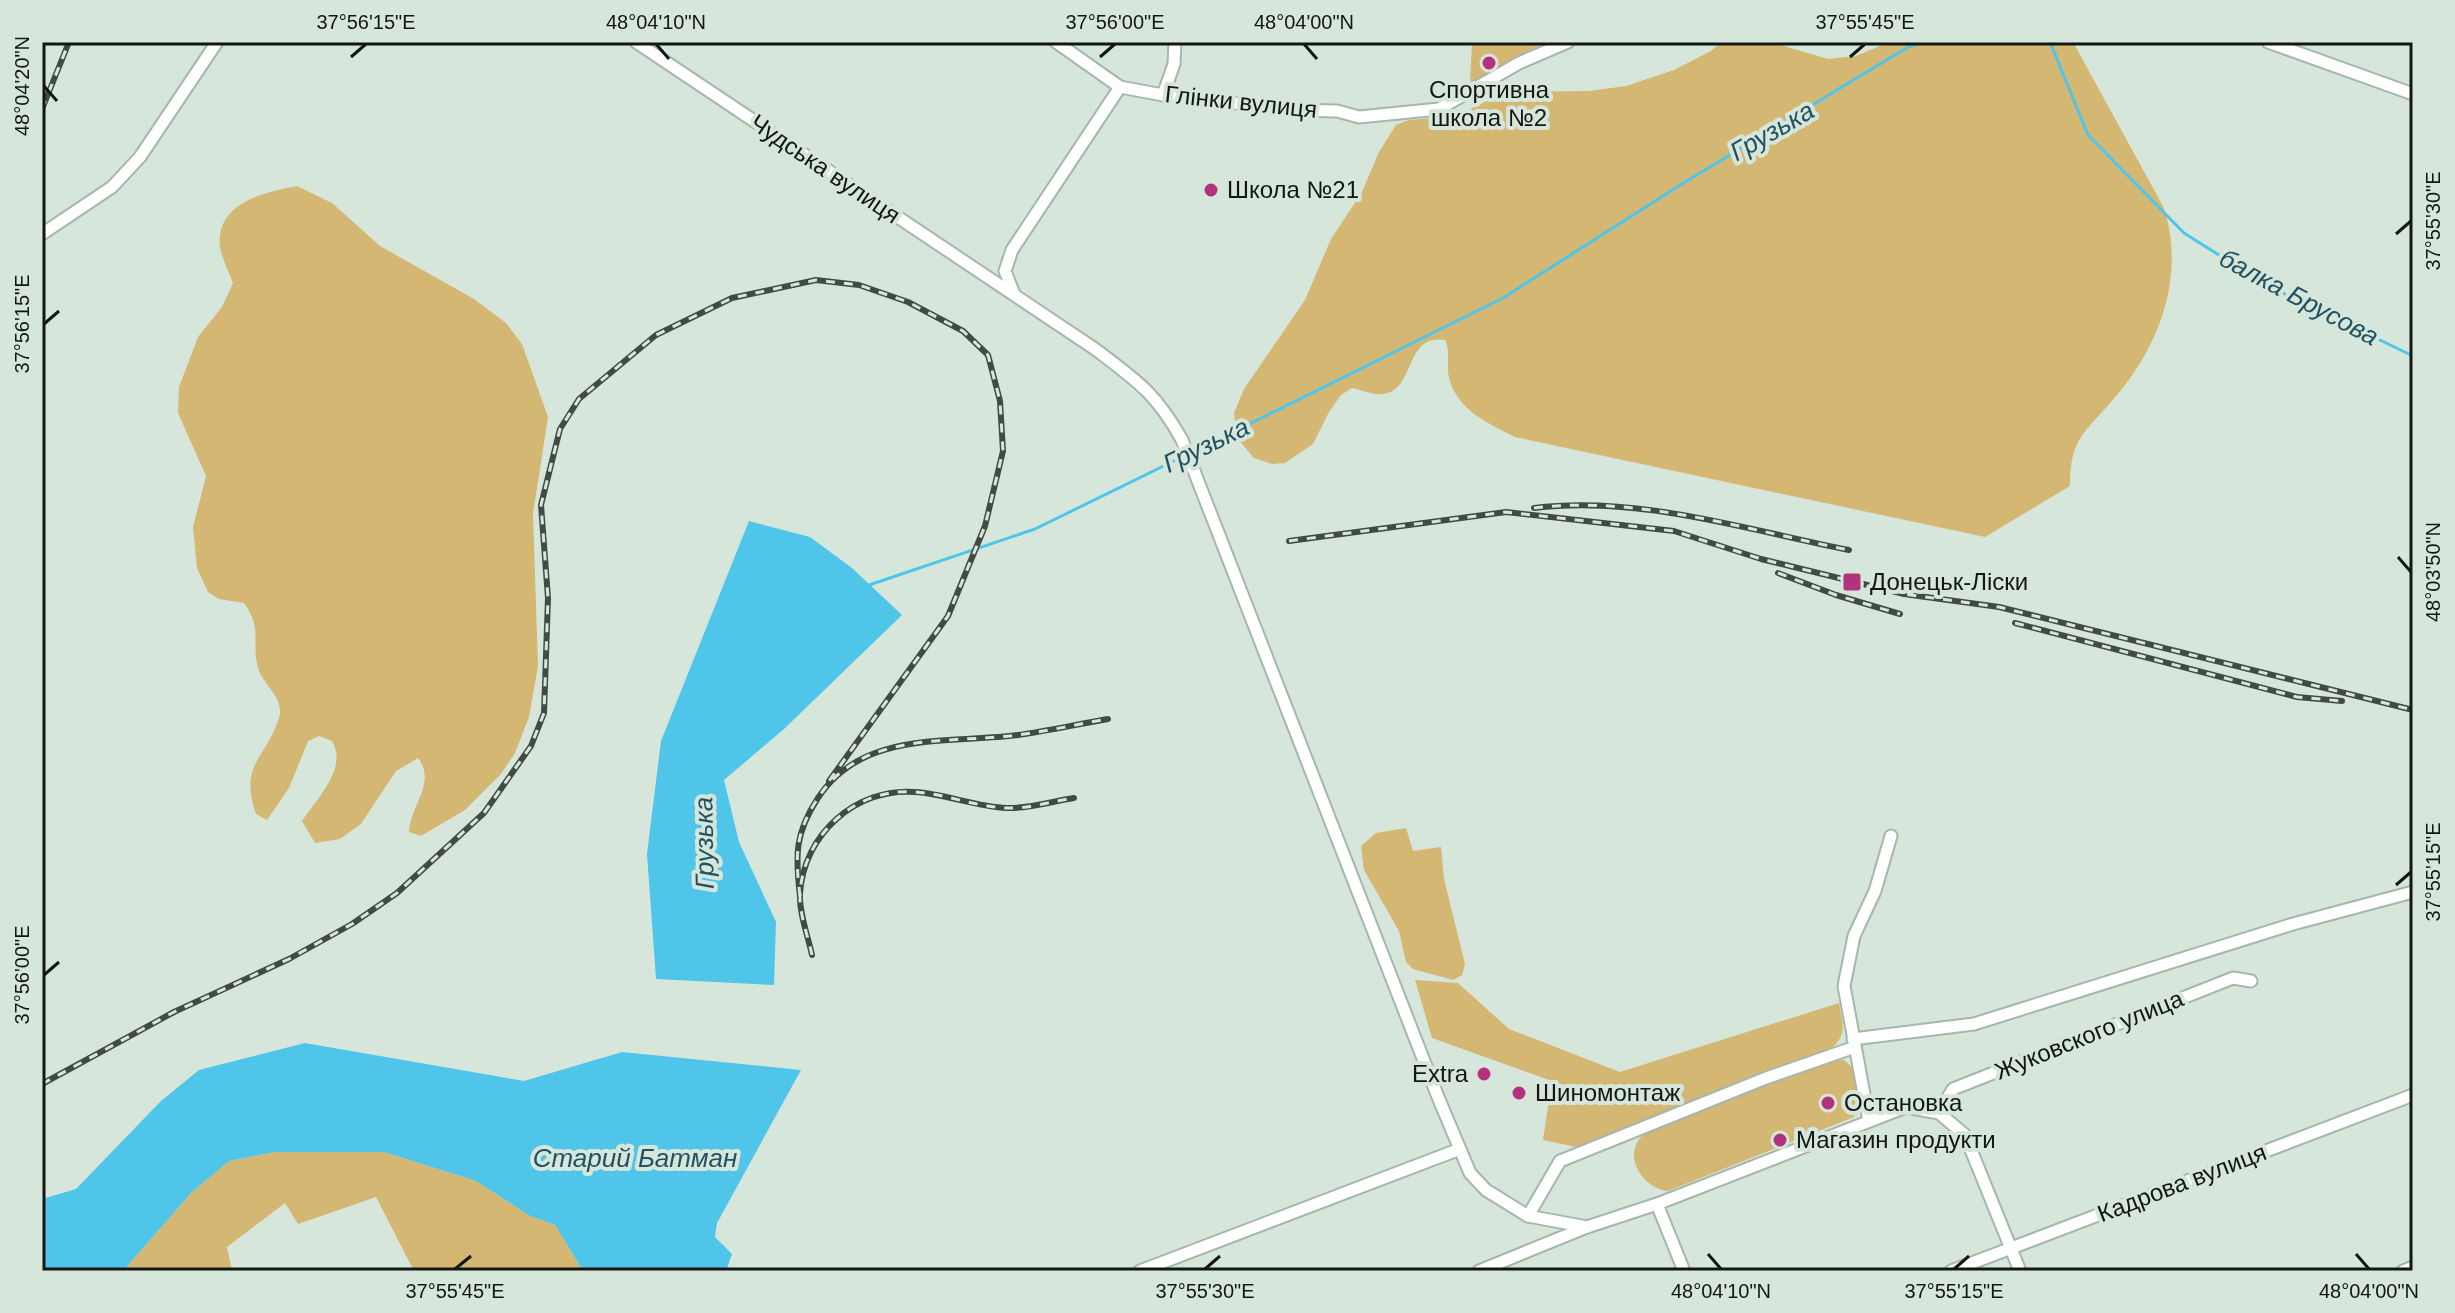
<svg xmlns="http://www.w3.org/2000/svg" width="2455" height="1313" font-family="Helvetica,sans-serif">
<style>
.green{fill:#d3b773}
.water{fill:#4fc5e9}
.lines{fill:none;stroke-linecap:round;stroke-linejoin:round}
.stream{stroke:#4fc5e9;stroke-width:3}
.minor-casing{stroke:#a7b6ac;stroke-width:15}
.minor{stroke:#fff;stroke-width:11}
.rail-casing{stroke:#424a45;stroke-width:6}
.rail{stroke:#d7e6db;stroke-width:3;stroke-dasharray:9;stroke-linecap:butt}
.ticks{fill:none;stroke:#121714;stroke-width:3}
.poi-dot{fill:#b2327f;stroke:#d7e6db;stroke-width:3}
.labels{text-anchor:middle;stroke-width:8;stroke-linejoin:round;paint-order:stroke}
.poi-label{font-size:24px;fill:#121714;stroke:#d7e6db;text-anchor:start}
.street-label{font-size:24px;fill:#121714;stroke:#d7e6db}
.water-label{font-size:26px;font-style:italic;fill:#215262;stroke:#d7e6db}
.neatline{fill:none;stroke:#121714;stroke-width:3}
.ticks-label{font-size:20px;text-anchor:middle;fill:#121714}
</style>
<rect width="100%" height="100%" fill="#d7e6db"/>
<g class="green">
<path d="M1472 42H1546L1470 83Z"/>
<path d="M1721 42H1770L1828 59 1856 56 1889 42H2073L2164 208C2186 277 2159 349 2111 402 2083 434 2070 440 2070 486L1985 537 1515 437C1488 423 1458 411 1449 378 1446 365 1451 352 1445 340 1404 333 1416 390 1383 394 1373 395 1362 390 1352 388L1341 395 1329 412 1313 444 1285 463 1272 464 1254 458 1237 438 1234 413 1244 389 1305 300 1331 239 1362 192 1379 152 1396 125 1409 120 1456 116 1505 92 1590 91 1626 86 1674 70 1711 51Z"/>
<path d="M297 186 332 203 380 246 474 299 506 323 522 344 548 417 533 514 538 666 529 717 515 753 501 774 465 810 421 836 409 832C410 806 437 783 418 758L396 771 361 824 340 839 315 843 302 821C318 797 348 768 332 741L319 736 308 741 289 788 267 820 256 814C239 763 265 761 279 718 285 698 263 685 258 668 251 642 263 629 244 603L219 599 208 592 197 568 193 527 206 476 178 413 179 387 198 337 222 307 233 283C229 272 222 259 220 247 215 203 265 192 297 186Z"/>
<path d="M1406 828 1413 851 1441 847 1444 879 1465 964 1462 975 1453 980 1413 969 1406 962 1399 931 1364 870 1361 846 1376 833Z"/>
<path d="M1415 980 1458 983 1509 1029 1620 1072 1839 1003C1843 1024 1848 1036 1829 1050L1576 1147 1543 1140 1552 1081 1432 1038Z"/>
<path d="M1844 1060 1853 1068 1859 1101 1854 1117 1668 1191C1643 1189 1621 1155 1643 1135L1827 1061Z"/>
<path d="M275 1152H384L476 1181 530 1216 555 1225 583 1271H414L376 1197 298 1224 285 1203 227 1247 232 1271H123L191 1193 229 1161Z"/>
</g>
<g class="water">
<path d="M749 521 810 537 852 568 902 615 784 729 724 780 739 842 776 922 774 985 656 979 647 854 661 741Z"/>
<path d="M305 1043 524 1081 622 1052 801 1070 717 1223 715 1237 732 1254 726 1271H583L555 1225 530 1216 476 1181 384 1152H275L229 1161 191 1193 123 1271H42V1199L76 1189 161 1101 199 1070Z"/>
</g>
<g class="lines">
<g class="stream">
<path d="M2050 42 2088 135 2184 233 2268 286 2413 356"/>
<path d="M1191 453 1503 298 1677 187 1908 47 1923 42"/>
<path d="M866 586 1035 529 1184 456"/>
</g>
<g class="minor-casing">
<g id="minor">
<path d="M636 42 1095 349C1137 381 1156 393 1182 440L1438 1097 1470 1173 1486 1190 1528 1216 1587 1227 1657 1204 1906 1107 1939 1113 1965 1135 2020 1271"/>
<path d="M1056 42 1120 87 1163 95 1295 110 1337 111 1359 117 1439 109 1519 63 1568 42"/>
<path d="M2268 42 2413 94"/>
<path d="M1163 95 1174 64 1175 42"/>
<path d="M42 234 112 187 140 157 217 42"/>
<path d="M1014 294 1005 271 1012 250 1120 87"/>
<path d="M1853 1039 1974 1024 2293 924 2413 892"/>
<path d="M1939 1113 1953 1089 2233 978 2251 981"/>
<path d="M1869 1121 1844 986 1854 936 1875 891 1891 836"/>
<path d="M1657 1204 1684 1271"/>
<path d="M1528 1216 1560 1161 1766 1078 1855 1047"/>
<path d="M1140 1271 1460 1149"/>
<path d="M1479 1271 1587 1227"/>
<path d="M1951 1271 2413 1095"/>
<path d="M2403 1271 2413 1267"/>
</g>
</g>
<use href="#minor" class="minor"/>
<g class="rail-casing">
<g id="rail">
<path d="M42 109 69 42"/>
<path d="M1534 508C1638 495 1747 530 1849 550"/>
<path d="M1289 541 1506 512 1674 531 1761 559 1904 594 1999 607 2413 710"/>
<path d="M1778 573 1836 595 1900 614"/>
<path d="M2015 623 2297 697 2342 701"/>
<path d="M800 896C795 855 795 833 818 798 862 730 948 744 1018 735 1048 731 1078 724 1108 719"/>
<path d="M812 955C808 936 799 913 800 894 803 835 856 787 915 792 946 794 976 807 1007 808 1028 809 1053 801 1074 798"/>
<path d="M42 1084 174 1012 289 959 352 924 397 893 484 813 531 746 544 713 548 598 541 505 560 429 579 399 656 335 732 298 816 280 859 285 908 302 963 331 988 355 1000 401 1003 451 985 526 948 616 829 781"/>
</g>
</g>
<use href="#rail" class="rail"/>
</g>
<path class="ticks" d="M656 44 669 59M1304 44 1317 59M351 57 366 44M1100 57 1115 44M1850 57 1865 44M44 86 57 101M2396 234 2411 221M44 324 59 311M2398 557 2411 572M2396 885 2411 872M44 975 59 962M1708 1254 1721 1269M2356 1254 2369 1269M455 1269 471 1256M1205 1269 1220 1256M1954 1269 1969 1256"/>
<g class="poi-dot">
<circle cx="1489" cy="63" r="8"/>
<circle cx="1211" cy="190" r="8"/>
<rect x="1842" y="572" width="20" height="20" rx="4"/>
<circle cx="1484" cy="1074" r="8"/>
<circle cx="1519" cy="1093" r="8"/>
<circle cx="1828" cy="1103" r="8"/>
<circle cx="1780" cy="1140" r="8"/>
</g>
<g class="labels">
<g class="poi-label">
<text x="1489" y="98" text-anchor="middle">Спортивна<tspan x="1489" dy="28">школа №2</tspan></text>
<text x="1227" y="198">Школа №21</text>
<text x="1870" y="590">Донецьк-Ліски</text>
<text x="1468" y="1082" text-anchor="end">Extra</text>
<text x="1535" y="1101">Шиномонтаж</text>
<text x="1844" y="1111">Остановка</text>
<text x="1796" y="1148">Магазин продукти</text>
</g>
<g class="street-label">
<text transform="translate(1241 102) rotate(6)" y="8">Глінки вулиця</text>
<text transform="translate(825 169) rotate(34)" y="8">Чудська вулиця</text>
<text transform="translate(2089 1035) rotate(-22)" y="8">Жуковского улица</text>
<text transform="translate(2182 1183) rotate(-21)" y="8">Кадрова вулиця</text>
</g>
<g class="water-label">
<text transform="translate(1772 131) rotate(-30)" y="9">Грузька</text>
<text transform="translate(2299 297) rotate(28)" y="9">балка Брусова</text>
<text transform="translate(1206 445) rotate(-26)" y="9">Грузька</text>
<text transform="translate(704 843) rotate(-91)" y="9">Грузька</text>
<text x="635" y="1167">Старий Батман</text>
</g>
</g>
<rect width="2455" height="1313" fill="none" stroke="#d7e6db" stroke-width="88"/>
<rect x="44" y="44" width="2367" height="1225" class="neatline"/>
<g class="ticks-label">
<text x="366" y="29">37°56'15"E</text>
<text x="656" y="29">48°04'10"N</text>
<text x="1115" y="29">37°56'00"E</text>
<text x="1304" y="29">48°04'00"N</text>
<text x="1865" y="29">37°55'45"E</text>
<text transform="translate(22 86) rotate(-90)" y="7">48°04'20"N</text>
<text transform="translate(2433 221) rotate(-90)" y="7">37°55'30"E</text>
<text transform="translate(22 324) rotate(-90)" y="7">37°56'15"E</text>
<text transform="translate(2433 572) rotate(-90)" y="7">48°03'50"N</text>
<text transform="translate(2433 872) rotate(-90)" y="7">37°55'15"E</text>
<text transform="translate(22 975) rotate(-90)" y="7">37°56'00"E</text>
<text x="455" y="1298">37°55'45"E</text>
<text x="1205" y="1298">37°55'30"E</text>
<text x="1721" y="1298">48°04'10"N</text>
<text x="1954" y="1298">37°55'15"E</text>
<text x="2369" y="1298">48°04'00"N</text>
</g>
</svg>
